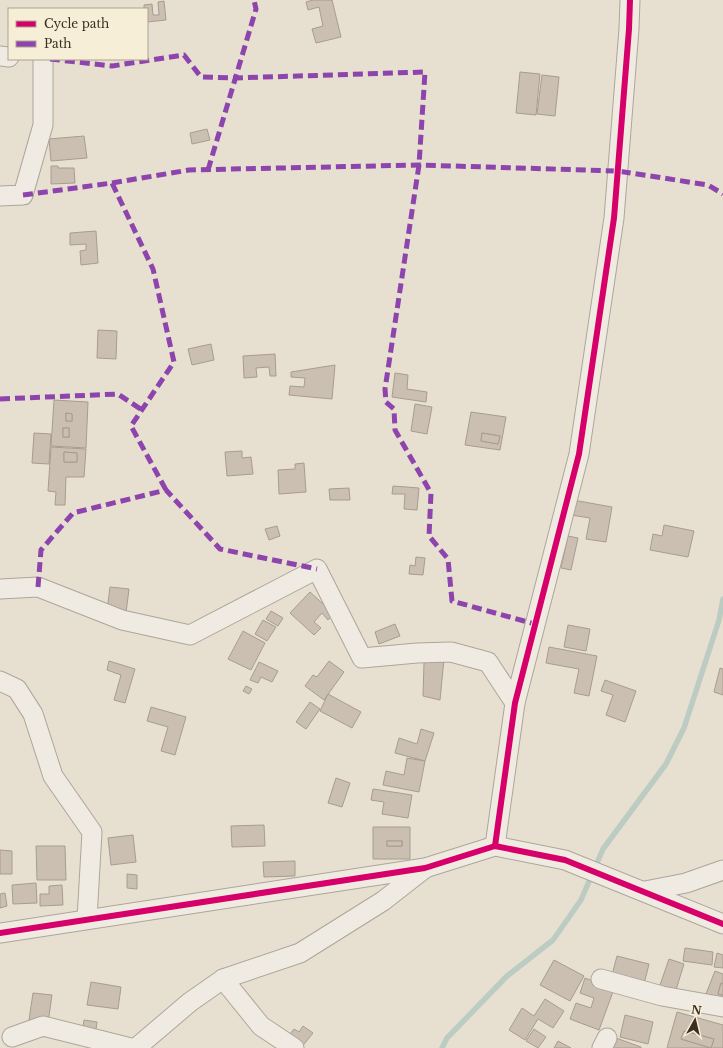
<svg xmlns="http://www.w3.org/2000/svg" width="723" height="1048" font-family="'Libre Baskerville',serif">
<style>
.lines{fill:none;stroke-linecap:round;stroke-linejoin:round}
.stream{stroke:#bcccc2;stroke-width:5.5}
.building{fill:#cbbfb2;stroke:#a89c90;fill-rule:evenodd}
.minor-casing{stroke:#ada599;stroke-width:21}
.minor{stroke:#efebe3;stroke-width:19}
.quiet{stroke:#8e44ad;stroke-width:5;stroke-dasharray:10 5;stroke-linecap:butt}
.cycleway-casing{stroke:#f7eed8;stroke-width:8}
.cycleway{stroke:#d6006c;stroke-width:6}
</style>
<rect width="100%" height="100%" fill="#e7e0d1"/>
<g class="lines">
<path class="stream" d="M442 1048 447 1038 507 976 553 940 581 900 603 849 666 764 684 728 719 620 723 599"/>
</g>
<g class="building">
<path d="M313 0H332L341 37 316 43 312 29 323 26 319 7 308 10 306 2Z"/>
<path d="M164 1 166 20 147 22V9H144V5L152 4 153 15H159L158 2Z"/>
<path d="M520 72 540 74 536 115 516 113Z"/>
<path d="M542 75 559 77 555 116 537 114Z"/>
<path d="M207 129 210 140 192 144 190 133Z"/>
<path d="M84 136 87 158 51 161 49 139Z"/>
<path d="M51 166H58V168H74L75 183 51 184Z"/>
<path d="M96 231 98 263 81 265 80 251 86 250V244L70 245V233Z"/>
<path d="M98 330 117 331 116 359 97 358Z"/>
<path d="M211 344 214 360 192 365 188 349Z"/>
<path d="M275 354 276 376H270L269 367 256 368 257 377 244 378 243 356Z"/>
<path d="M335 365 332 399 289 395 290 386 304 387 305 378 291 377V372Z"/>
<path d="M395 373 408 375 407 389 427 392 426 402 392 397Z"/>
<path d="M54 400 88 402 86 448 51 446ZM66 413 72 414V421H66ZM63 428H69V437H63Z"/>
<path d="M415 404 432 407 427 434 411 431Z"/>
<path d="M471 412 506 417 500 450 465 445ZM482 433 500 436 498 444 481 441Z"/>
<path d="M66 413 72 414V421H66Z"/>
<rect x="63" y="428" width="6" height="9"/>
<path d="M34 433 51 434 49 464 32 463Z"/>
<path d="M482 433 500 436 498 444 481 441Z"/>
<path d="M51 447 86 449 84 477H66L65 505H55L56 492 48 491ZM64 452 77 453V462H64Z"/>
<path d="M242 451V458L251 457 253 474 227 476 225 452Z"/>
<path d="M64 452 77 453V462H64Z"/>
<path d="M304 463 306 492 279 494 278 470 295 469V464Z"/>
<path d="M393 486 419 488 417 510 404 509 405 494H392Z"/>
<path d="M349 488 350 500H330L329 489Z"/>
<path d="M573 500 612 507 606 542 586 539 590 518 571 515Z"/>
<path d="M664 525 694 531 688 557 650 550 653 534 662 536Z"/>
<path d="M277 526 280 536 269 540 265 529Z"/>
<path d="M568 536 578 538 571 570 561 568Z"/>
<path d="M416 557 425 558 423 575 409 574 410 565 415 566Z"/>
<path d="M110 587 129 589 126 613 107 611Z"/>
<path d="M310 592 334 614 328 620 322 613 314 622 321 628 314 635 290 613Z"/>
<path d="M271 611 283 618 278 626 266 619Z"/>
<path d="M263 620 276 627 267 641 255 634Z"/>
<path d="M395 624 400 636 379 644 375 632Z"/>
<path d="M568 625 590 629 586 651 564 647Z"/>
<path d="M243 631 265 643 251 670 228 659Z"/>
<path d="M549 647 597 656 589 696 574 693 579 669 546 663Z"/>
<path d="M444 659 440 700 423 696 424 663Z"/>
<path d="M109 661 135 669 125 703 114 700 121 675 107 670Z"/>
<path d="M329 661 344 672 324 700 305 686 313 675 317 677Z"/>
<path d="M259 662 278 671 272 682 261 677 258 683 250 680Z"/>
<path d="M720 668 723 669V695L714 692Z"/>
<path d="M605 680 636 691 625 722 606 715 613 695 601 691Z"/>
<path d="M246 686 252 689 249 694 243 691Z"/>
<path d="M328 694 361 712 352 728 320 711Z"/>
<path d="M310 702 320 709 306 729 296 722Z"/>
<path d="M151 707 186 717 175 755 161 751 168 727 147 721Z"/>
<path d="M421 729 434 733 425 761 395 753 399 738 417 744Z"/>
<path d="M407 758 425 761 419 792 383 785 386 771 404 775Z"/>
<path d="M336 778 350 783 342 807 328 803Z"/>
<path d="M373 789 412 795 408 818 382 814 384 802 371 800Z"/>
<path d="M264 825 265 846 232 847 231 826Z"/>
<path d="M373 827H410V859H373ZM387 841H402V846H387Z"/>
<path d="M133 835 136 862 111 865 108 838Z"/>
<rect x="387" y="841" width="15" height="5"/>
<path d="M36 846H65L66 880H37Z"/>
<path d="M0 850 12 851V874H0Z"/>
<path d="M295 861V876L264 877 263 862Z"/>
<path d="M127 874 137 875V889L127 888Z"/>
<path d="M36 883 37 903 13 904 12 885Z"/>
<path d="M62 885 63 905 40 906V894H49V886Z"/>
<path d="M5 893 7 906 0 908V894Z"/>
<path d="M685 948 713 952 712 965 683 961Z"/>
<path d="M717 953 723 955V968L714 967Z"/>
<path d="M617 956 649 964 644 984 612 975Z"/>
<path d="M669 959 684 964 675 993 659 988Z"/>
<path d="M554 960 584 976 570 1001 540 985Z"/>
<path d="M715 971 723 974V984L721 983 718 994 723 995V1006L704 999Z"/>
<path d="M585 978 614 989 599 1030 570 1019 576 1003 591 1008 594 998 580 993Z"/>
<path d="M91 982 121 987 118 1009 87 1005Z"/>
<path d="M721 983 723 984V995L718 994Z"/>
<path d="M33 993 52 995 48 1023 29 1020Z"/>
<path d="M545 999 564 1011 553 1028 538 1019 525 1040 509 1030 522 1008 534 1016Z"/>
<path d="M677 1012 723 1025V1048H711L714 1039 684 1031 681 1039 711 1048H667Z"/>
<path d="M625 1015 653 1022 648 1044 620 1037Z"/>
<path d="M84 1020 97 1022 95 1037 82 1035Z"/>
<path d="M303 1026 313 1033 301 1048 287 1038 294 1029 299 1032Z"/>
<path d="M534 1029 546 1037 538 1048 526 1041Z"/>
<path d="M684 1031 714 1039 711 1048 681 1039Z"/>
<path d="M616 1038 641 1047V1048H612Z"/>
<path d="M558 1041 571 1048H554Z"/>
</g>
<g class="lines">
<g class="minor-casing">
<g id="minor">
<path d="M0 56 9 57"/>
<path d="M0 196 23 195 43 125V59"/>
<path d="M0 589 38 587 122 620 190 635 317 569 362 658 417 653 451 652 488 662 515 703"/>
<path d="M0 681 17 689 33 714 53 776 92 832 87 919"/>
<path d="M495 846 515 703 579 454 614 218 629 29 630 0"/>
<path d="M645 891 686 883 723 870"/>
<path d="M0 933 425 868 495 846 565 860 723 924"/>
<path d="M223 979 261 1026 294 1048"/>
<path d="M601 979 662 996 723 1007"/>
<path d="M12 1037 43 1026 131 1048"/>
<path d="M136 1048 190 1002 223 979 300 953 383 901 424 869"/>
<path d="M602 1048 607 1038"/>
</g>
</g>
<use href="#minor" class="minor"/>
<g class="quiet">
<path d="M50 59 112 66 184 55 201 77 235 78 425 72 419 165 385 389 386 402 394 409 395 430 431 493 429 536 448 559 452 601 535 624"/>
<path d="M208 170 256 9 254 0"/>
<path d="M112 183 189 170 419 165 618 171 708 185 723 194"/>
<path d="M23 195 112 183 153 269 174 362 131 426 166 490"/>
<path d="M0 399 118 394 142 410"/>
<path d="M38 587 41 550 73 513 166 490 220 549 317 569"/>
</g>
<g class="cycleway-casing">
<g id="cycleway">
<path d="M495 846 515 703 579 454 614 218 629 29 630 0"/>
<path d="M0 933 425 868 495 846 565 860 723 924"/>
</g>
</g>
<use href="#cycleway" class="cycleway"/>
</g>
<rect x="8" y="8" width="140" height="52" fill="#f7eed8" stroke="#ada18e"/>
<rect x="16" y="21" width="20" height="6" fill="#d6006c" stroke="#ada18e"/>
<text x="44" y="28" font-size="12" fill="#3d2e20">Cycle path</text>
<rect x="16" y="41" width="20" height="6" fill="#8e44ad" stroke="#ada18e"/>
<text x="44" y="48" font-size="12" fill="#3d2e20">Path</text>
<g transform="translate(695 1020) rotate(8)" stroke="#f7eed8" stroke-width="3" paint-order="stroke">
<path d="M0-3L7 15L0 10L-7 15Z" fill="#3d2e20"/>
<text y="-6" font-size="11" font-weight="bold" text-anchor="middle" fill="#3d2e20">N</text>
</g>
</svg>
